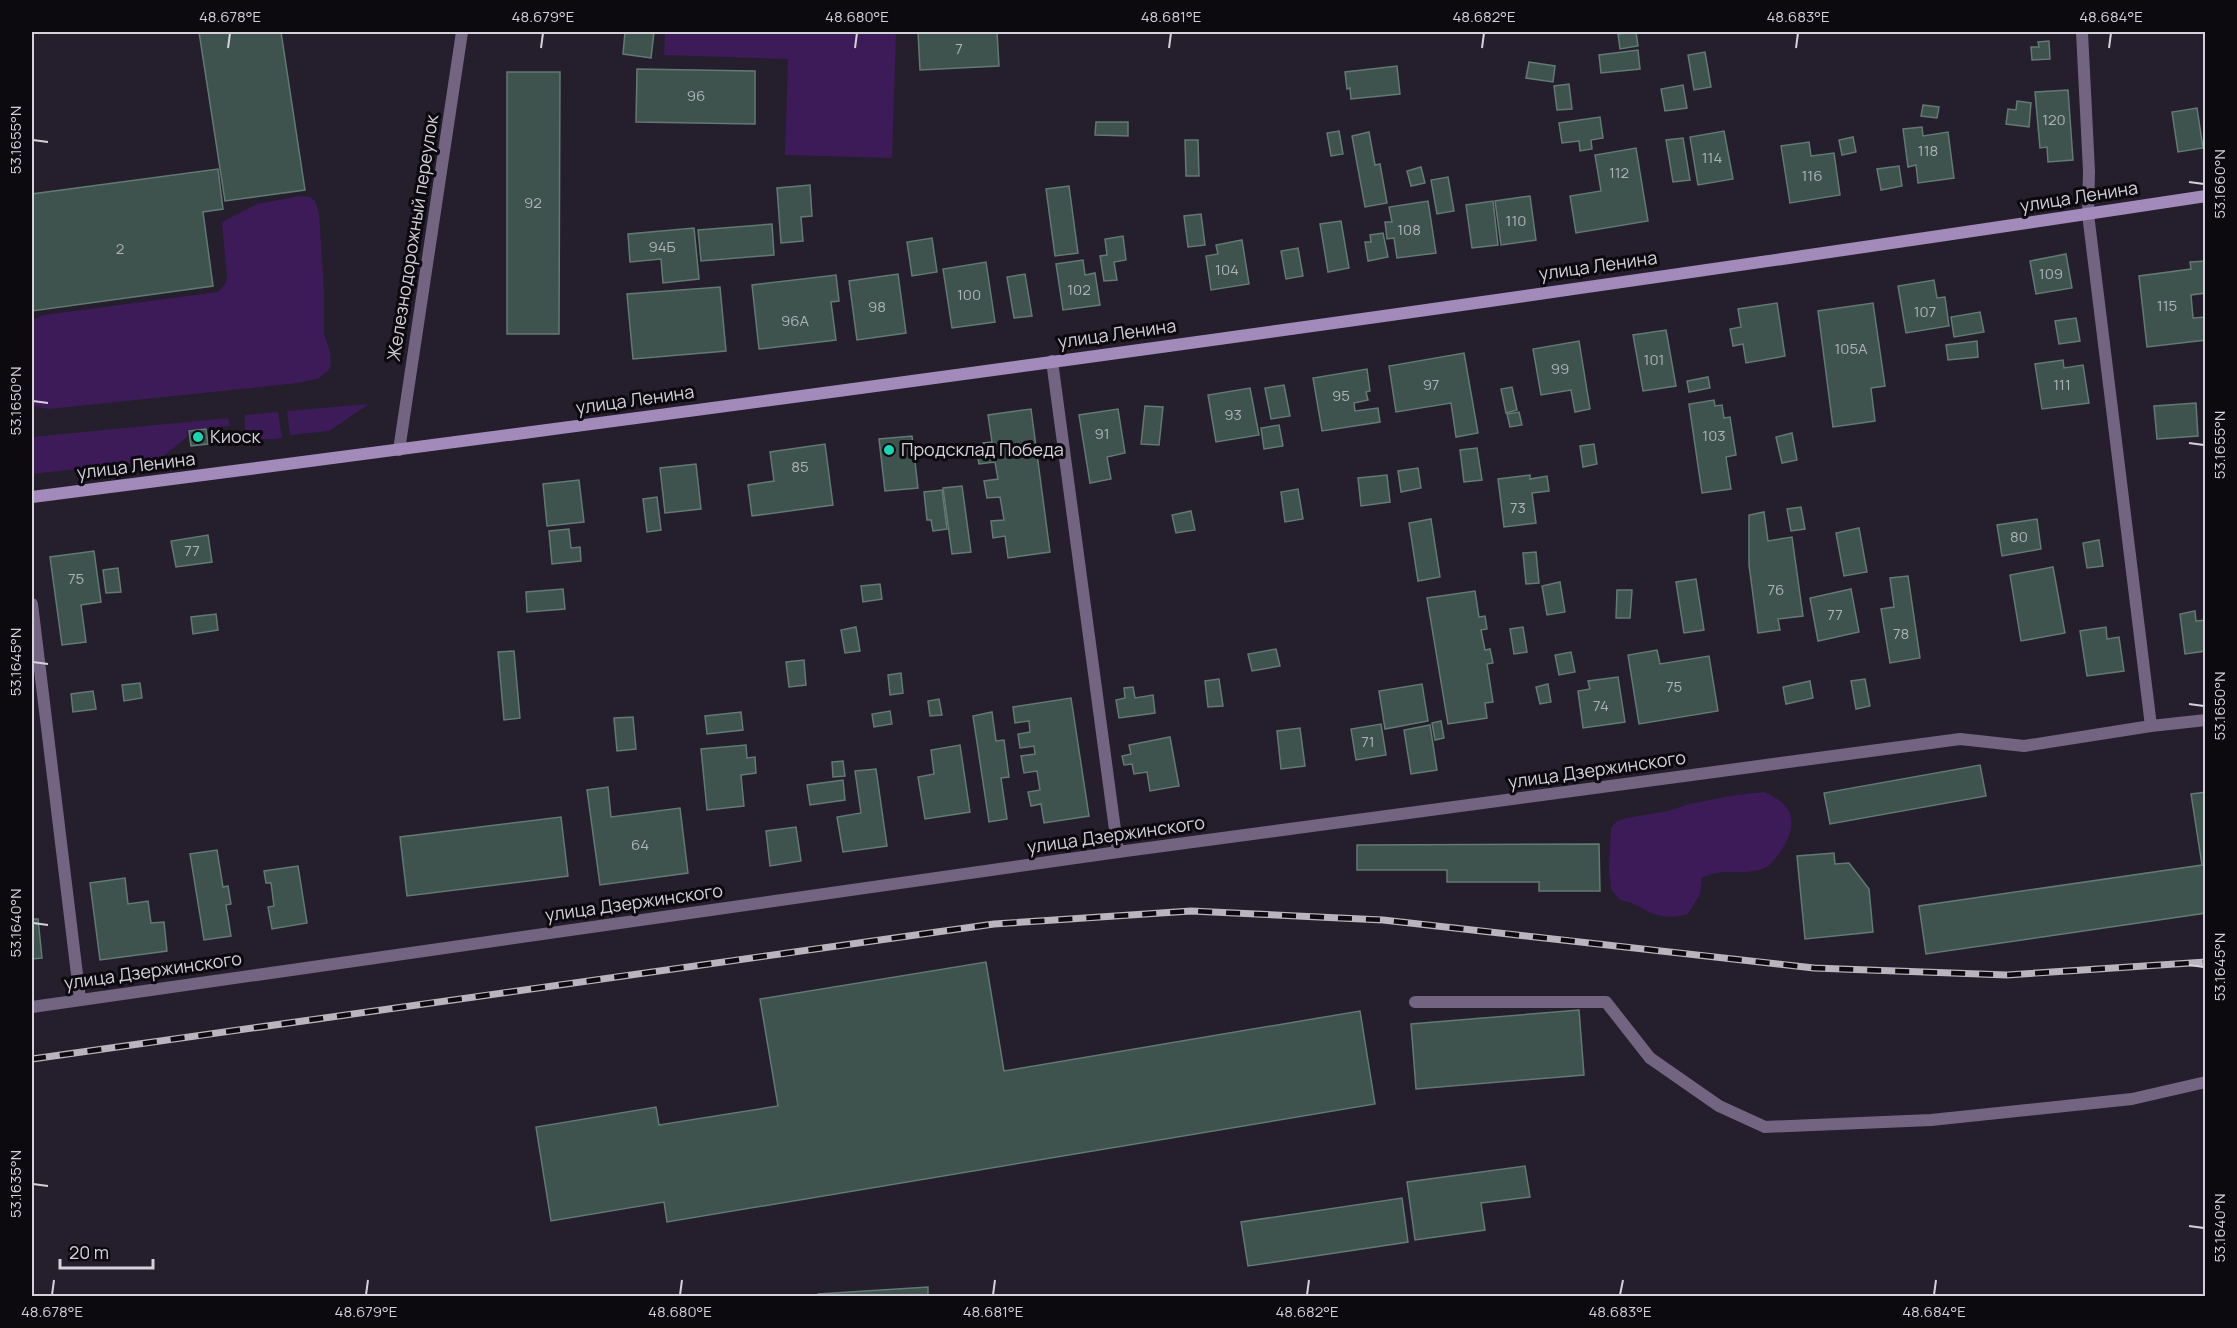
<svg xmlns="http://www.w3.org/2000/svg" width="2237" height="1328" font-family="Manrope,sans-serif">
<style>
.green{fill:#3d1b58}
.building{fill:#3e534d;stroke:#637973;stroke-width:1.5}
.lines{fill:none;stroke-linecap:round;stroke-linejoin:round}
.lane{stroke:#736482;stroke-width:12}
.street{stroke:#736482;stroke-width:12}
.secondary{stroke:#a28bbb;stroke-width:12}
.rail-casing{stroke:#b9b4be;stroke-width:7}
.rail{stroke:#0c090f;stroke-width:4.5;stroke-dasharray:14;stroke-linecap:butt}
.ticks{fill:none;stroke:#d5d1da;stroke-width:2}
.poi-dot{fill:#1ad5b2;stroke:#0c090f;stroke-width:2}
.labels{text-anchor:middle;stroke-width:6;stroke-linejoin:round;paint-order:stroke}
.number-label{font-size:15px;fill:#afb2b7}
.street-label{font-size:18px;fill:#d5d1da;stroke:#0c090f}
.poi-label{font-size:18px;fill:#d5d1da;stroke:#0c090f;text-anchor:start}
.neatline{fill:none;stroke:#d5d1da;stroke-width:2}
.ticks-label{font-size:15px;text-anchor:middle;fill:#d5d1da}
</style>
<rect width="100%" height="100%" fill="#251e2c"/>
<g class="green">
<path d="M665 32H896L892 158 785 155 788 59 664 55Z"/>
<path d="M300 196 310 197 315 201 319 213 324 291V334L330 351 331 364 329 370 319 378 298 383 49 409 32 406V320L44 315 218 292 226 283 227 277 222 222 257 204Z"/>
<path d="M369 404 329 431 290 435 287 411Z"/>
<path d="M278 412 282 438C267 440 258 441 245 432V415Z"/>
<path d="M228 418 230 426 187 430V437L161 458 149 461 32 474V437Z"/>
<path d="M1764 792C1797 805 1798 827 1779 854 1774 860 1769 867 1762 869 1742 876 1721 867 1702 878L1700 894 1688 914C1680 916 1671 918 1662 916 1647 914 1637 902 1620 900L1611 889 1609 870 1611 828 1616 822 1626 818 1668 811 1689 804 1736 795Z"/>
</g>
<g class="building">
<path d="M199 32H281L305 190 225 201Z"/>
<path d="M625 32H654L651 58 623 54Z"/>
<path d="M918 32H997L999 66 920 70Z"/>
<path d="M1636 32 1638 46 1620 49 1618 34Z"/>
<path d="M2049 41 2050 59 2032 60 2031 47H2039L2038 42Z"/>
<path d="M1638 50 1640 69 1601 73 1599 55Z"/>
<path d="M1705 52 1711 87 1694 90 1688 55Z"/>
<path d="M1529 62 1555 66 1553 82 1526 78Z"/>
<path d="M1397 66 1400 94 1351 99 1350 88 1347 89 1345 72Z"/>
<path d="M637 69 755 71V124L636 122Z"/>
<path d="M507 72H560L559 334H507Z"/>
<path d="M1569 84 1572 109 1557 110 1554 86Z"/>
<path d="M1683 85 1687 108 1665 111 1661 89Z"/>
<path d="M2068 90 2073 160 2048 162 2047 147 2040 148 2035 92Z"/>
<path d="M2017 101 2031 103 2029 127 2006 124 2008 109 2016 110Z"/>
<path d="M1923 105 1939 107 1937 118 1921 116Z"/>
<path d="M2197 108 2203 148 2178 152 2172 112Z"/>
<path d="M1600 117 1603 138 1591 140 1592 149 1580 151 1579 141 1562 143 1559 123Z"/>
<path d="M1096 122H1128V136L1095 135Z"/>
<path d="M1922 127 1923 136 1948 132 1954 178 1918 183 1916 165 1908 167 1903 129Z"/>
<path d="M1339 131 1343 154 1331 156 1327 133Z"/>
<path d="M1724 131 1733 179 1698 185 1690 137Z"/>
<path d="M1369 132 1375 165 1380 164 1387 203 1365 207 1352 136Z"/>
<path d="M1853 137 1856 152 1842 155 1839 140Z"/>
<path d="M1683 138 1690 180 1673 182 1666 140Z"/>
<path d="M1185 140H1198L1199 176H1186Z"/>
<path d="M1809 142 1811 156 1834 153 1840 195 1790 203 1781 146Z"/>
<path d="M1636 148 1648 221 1576 233 1570 196 1601 191 1595 155Z"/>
<path d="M1899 166 1902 186 1881 190 1877 169Z"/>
<path d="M1421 167 1425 183 1411 186 1407 171Z"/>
<path d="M218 169 223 209 203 212 213 286 32 311V194Z"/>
<path d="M1448 177 1454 211 1437 214 1431 180Z"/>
<path d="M810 185 812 216 801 217 803 241 781 243 777 188Z"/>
<path d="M1069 186 1078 253 1055 256 1046 189Z"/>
<path d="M1530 196 1536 240 1501 245 1495 201Z"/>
<path d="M1428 201 1436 253 1397 258 1394 238 1387 239 1385 222H1392L1389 207Z"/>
<path d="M1493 201 1498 245 1472 248 1466 205Z"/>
<path d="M1201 214 1205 245 1188 247 1184 216Z"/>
<path d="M1341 221 1349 268 1328 272 1320 224Z"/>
<path d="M772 224 774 255 701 261 698 230Z"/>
<path d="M694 228 699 279 663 283 661 259 630 262 628 234Z"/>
<path d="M1383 233 1388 257 1368 261 1365 242H1371L1370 235Z"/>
<path d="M1123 236 1126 260 1114 262 1117 280 1104 281 1100 256 1107 255 1105 239Z"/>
<path d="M932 238 937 272 912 276 907 242Z"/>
<path d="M1242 240 1249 284 1211 290 1206 256 1218 254 1216 245Z"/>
<path d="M1298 248 1303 276 1286 279 1281 251Z"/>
<path d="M2066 254 2072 288 2036 294 2030 261Z"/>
<path d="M1083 260 1085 275 1095 273 1100 305 1063 310 1056 264Z"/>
<path d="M2206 261V293L2191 295 2193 318 2206 317V340L2147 347 2139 276 2191 269 2190 262Z"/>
<path d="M986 262 995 322 952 328 943 269Z"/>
<path d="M898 274 906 333 857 340 849 281Z"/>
<path d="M1025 274 1032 316 1014 318 1007 277Z"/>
<path d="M836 275 839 301 831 302 836 340 759 349 752 285Z"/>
<path d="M1934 280 1937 298 1945 297 1949 326 1906 333 1898 286Z"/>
<path d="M720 287 726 351 633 359 627 294Z"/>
<path d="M1777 303 1785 356 1746 363 1743 344 1733 346 1730 329 1741 327 1738 309Z"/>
<path d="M1873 303 1885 386 1871 388 1875 421 1833 427 1818 311Z"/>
<path d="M1980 312 1984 332 1954 337 1951 317Z"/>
<path d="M2076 318 2080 341 2059 344 2055 321Z"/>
<path d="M1666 330 1676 386 1643 391 1633 335Z"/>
<path d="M1579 341 1590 409 1575 412 1571 390 1541 395 1533 349Z"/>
<path d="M1977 341 1978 357 1948 360 1946 345Z"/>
<path d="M1464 353 1478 433 1456 437 1451 403 1396 412 1389 366Z"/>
<path d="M2063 360 2064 368 2083 365 2089 403 2042 409 2035 364Z"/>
<path d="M1367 369 1370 391 1366 392 1368 400 1354 403 1355 411 1378 408 1380 422 1322 431 1313 378Z"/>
<path d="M1708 377 1710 388 1689 392 1687 381Z"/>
<path d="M1284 385 1290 416 1271 419 1265 388Z"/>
<path d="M1512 387 1517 410 1506 413 1501 389Z"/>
<path d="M1250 388 1259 435 1216 442 1208 395Z"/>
<path d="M1714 400 1715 406 1722 405 1724 418 1730 417 1736 455 1726 457 1731 489 1702 493 1689 404Z"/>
<path d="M2196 403 2198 436 2157 439 2154 406Z"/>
<path d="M1145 406 1163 407 1159 445 1141 444Z"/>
<path d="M1031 409 1050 552 1008 558 1005 536 993 538 991 521 1004 520 1000 497 987 498 984 481 998 479 995 462 979 464 977 453 984 452 983 443 992 442 988 415Z"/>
<path d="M1118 409 1125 453 1107 457 1111 479 1090 483 1079 415Z"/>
<path d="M1519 412 1522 425 1510 427 1507 414Z"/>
<path d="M1279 425 1283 446 1264 449 1261 428Z"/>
<path d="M206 429 208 444 191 446 189 431Z"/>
<path d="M1792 433 1797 460 1782 463 1776 437Z"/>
<path d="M912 436 918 488 885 491 879 439Z"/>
<path d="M825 444 833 505 752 516 748 485 774 481 770 452Z"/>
<path d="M1594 444 1597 464 1583 467 1580 446Z"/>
<path d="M1477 448 1482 480 1464 482 1460 450Z"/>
<path d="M696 464 701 509 665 513 660 468Z"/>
<path d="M1418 468 1421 488 1401 492 1398 471Z"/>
<path d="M1387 475 1390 502 1361 506 1358 478Z"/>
<path d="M1530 475V479L1547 476 1549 491 1532 493 1536 523 1504 527 1498 479Z"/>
<path d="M579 480 584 522 547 526 543 484Z"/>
<path d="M962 486 971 552 952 554 943 488Z"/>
<path d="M1298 489 1303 519 1285 522 1281 492Z"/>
<path d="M942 490 947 529 933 531 931 520H927L924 492Z"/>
<path d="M657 497 661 530 647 532 643 499Z"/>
<path d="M1801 507 1805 529 1791 531 1787 509Z"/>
<path d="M1191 511 1195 530 1176 533 1172 515Z"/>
<path d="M1764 512 1768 541 1792 537 1803 616 1778 619 1780 630 1758 633 1749 565V515Z"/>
<path d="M1431 519 1440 577 1418 581 1409 523Z"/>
<path d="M2037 519 2041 549 2002 556 1997 525Z"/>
<path d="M1859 528 1867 572 1844 576 1836 533Z"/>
<path d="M569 529 571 548 580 547 581 561 552 564 549 531Z"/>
<path d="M208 535 212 562 176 567 171 541Z"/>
<path d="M2099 540 2103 566 2087 568 2083 543Z"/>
<path d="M94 551 101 602 81 605 86 642 62 645 50 557Z"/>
<path d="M1536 552 1539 583 1526 584 1523 553Z"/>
<path d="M2053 567 2065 633 2021 641 2010 575Z"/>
<path d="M118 568 121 592 106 593 103 570Z"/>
<path d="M1908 576 1920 658 1890 663 1881 609 1894 607 1890 578Z"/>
<path d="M1696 579 1704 630 1684 633 1676 582Z"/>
<path d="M1560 582 1565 612 1547 615 1542 586Z"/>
<path d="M880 584 882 599 863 602 861 586Z"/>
<path d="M563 589 565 609 527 612 526 592Z"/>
<path d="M1851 589 1859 632 1818 641 1810 598Z"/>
<path d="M1617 590H1632L1630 618H1616Z"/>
<path d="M1475 591 1479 617 1485 616 1487 629 1481 630 1485 650 1490 649 1493 663 1487 664 1493 702 1485 703 1487 718 1448 724 1427 598Z"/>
<path d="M2195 611 2196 621 2206 620V651L2185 654 2180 614Z"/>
<path d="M216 614 218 630 193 634 191 617Z"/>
<path d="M856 627 860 651 845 653 841 630Z"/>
<path d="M1523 627 1527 652 1514 654 1510 629Z"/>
<path d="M2106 627 2107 639 2119 637 2124 671 2087 676 2080 631Z"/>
<path d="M1276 649 1280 666 1252 671 1248 654Z"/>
<path d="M1657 650 1660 664 1709 656 1718 711 1639 724 1628 655Z"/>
<path d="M514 651 520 718 504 720 498 652Z"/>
<path d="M1571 652 1575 672 1559 675 1555 655Z"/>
<path d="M804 660 806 685 789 687 786 662Z"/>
<path d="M901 673 903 693 890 695 888 675Z"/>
<path d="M1618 677 1625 722 1583 728 1578 691 1590 689 1588 681Z"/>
<path d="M1219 679 1223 706 1208 707 1205 681Z"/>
<path d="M1865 679 1870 706 1856 709 1851 681Z"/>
<path d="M1810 681 1813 698 1786 704 1783 687Z"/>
<path d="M140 683 142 698 124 701 122 685Z"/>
<path d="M1422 684 1428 721 1385 729 1379 691Z"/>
<path d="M1548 684 1551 702 1540 704 1536 687Z"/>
<path d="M1133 687 1135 698 1153 695 1155 713 1119 718 1116 700 1125 698 1124 688Z"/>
<path d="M93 691 96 709 73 712 71 694Z"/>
<path d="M1071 698 1089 816 1044 823 1041 804 1031 806 1028 792 1040 790 1037 771 1024 773 1021 756 1035 754 1034 746 1020 748 1018 734 1030 732 1029 721 1015 723 1013 707Z"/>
<path d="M939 699 942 715 930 716 928 701Z"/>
<path d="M890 711 892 724 874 727 872 714Z"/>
<path d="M741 712 743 730 707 734 705 716Z"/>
<path d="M992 712 996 741 1004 740 1009 777 1001 778 1007 819 989 822 973 716Z"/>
<path d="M633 717 636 749 617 751 614 718Z"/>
<path d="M1441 721 1444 738 1435 740 1432 723Z"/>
<path d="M1381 724 1386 755 1356 760 1351 729Z"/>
<path d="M1430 725 1437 770 1411 774 1404 730Z"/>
<path d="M1300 728 1305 766 1281 769 1277 731Z"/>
<path d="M1170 737 1179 786 1150 791 1147 772 1134 774 1132 764 1124 765 1122 756 1131 754 1129 745Z"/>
<path d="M746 745 747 758 755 757 756 773 741 775 744 806 707 810 701 749Z"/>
<path d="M960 745 970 812 925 819 918 777 934 774 931 750Z"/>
<path d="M843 761 845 776 833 777 832 762Z"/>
<path d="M1980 765 1986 796 1830 824 1824 793Z"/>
<path d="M876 769 887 846 843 852 837 817 861 813 855 771Z"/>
<path d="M843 780 845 800 810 805 807 785Z"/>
<path d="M608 787 611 817 680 808 688 873 600 885 587 790Z"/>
<path d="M2206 792V913L1926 954 1919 906 2202 865 2191 794Z"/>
<path d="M561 817 568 876 407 896 400 837Z"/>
<path d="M796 827 801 861 770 866 766 831Z"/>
<path d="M1599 844 1600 891H1539V882H1447V870H1357V845Z"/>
<path d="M217 850 223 887 228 886 231 904 226 905 231 936 204 940 190 854Z"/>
<path d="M1834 853 1835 864 1849 863 1869 889 1873 932 1805 939 1797 856Z"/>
<path d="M298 866 307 923 272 929 268 907 274 906 271 883H266L264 871Z"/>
<path d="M125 878 128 904 148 901 151 923 164 922 167 951 100 960 90 883Z"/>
<path d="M32 919H38L42 958 32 959Z"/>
<path d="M986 962 1004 1071 1360 1011 1375 1104 667 1222 664 1202 551 1221 536 1127 656 1107 659 1125 778 1106 760 999Z"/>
<path d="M1579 1010 1584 1075 1416 1089 1411 1024Z"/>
<path d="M1525 1166 1530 1197 1481 1203 1485 1230 1415 1240 1407 1182Z"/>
<path d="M1402 1198 1408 1242 1248 1266 1241 1222Z"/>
<path d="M928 1287V1296H818V1294Z"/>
</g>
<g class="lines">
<g class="lane">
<path d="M2082 32 2089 171 2088 214 2151 726"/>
<path d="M1052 361 1118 852"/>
<path d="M32 604 80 999"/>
<path d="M1415 1002H1606L1650 1058 1719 1106 1765 1127 1931 1120 2132 1099 2206 1082"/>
</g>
<g class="street">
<path d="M399 450 462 32"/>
<path d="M32 1007 1118 852 1960 739 2024 746 2151 726 2206 720"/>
</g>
<path class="secondary" d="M32 497C757 404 1482 306 2206 196"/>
<g class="rail-casing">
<path id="rail" d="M32 1059 994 924 1191 911 1383 920 1814 968 2007 975 2206 962"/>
</g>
<use href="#rail" class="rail"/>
</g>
<path class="ticks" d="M228 48 230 33M541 48 543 33M855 48 857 33M1169 48 1171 33M1482 48 1484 33M1796 48 1798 33M2109 48 2111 33M33 140 48 142M2189 182 2204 184M33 401 48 403M2189 443 2204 445M33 662 48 664M2189 704 2204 706M33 923 48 925M2189 965 2204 967M33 1184 48 1186M2189 1226 2204 1228M52 1295 54 1280M366 1295 368 1280M680 1295 682 1280M993 1295 995 1280M1307 1295 1309 1280M1620 1295 1623 1280M1934 1295 1936 1280"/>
<g class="poi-dot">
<circle cx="198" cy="437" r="6"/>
<circle cx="889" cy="450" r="6"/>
</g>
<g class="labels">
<g class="number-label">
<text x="959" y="54">7</text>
<text x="696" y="101">96</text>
<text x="2054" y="125">120</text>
<text x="1928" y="156">118</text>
<text x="1712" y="163">114</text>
<text x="1619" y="178">112</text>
<text x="1812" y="181">116</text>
<text x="533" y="208">92</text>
<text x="1516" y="226">110</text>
<text x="1409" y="235">108</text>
<text x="662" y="252">94Б</text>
<text x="120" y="254">2</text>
<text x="1227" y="275">104</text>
<text x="2051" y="279">109</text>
<text x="1079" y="295">102</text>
<text x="969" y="300">100</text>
<text x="2167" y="311">115</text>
<text x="877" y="312">98</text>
<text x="1925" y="317">107</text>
<text x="795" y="326">96А</text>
<text x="1851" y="354">105А</text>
<text x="1654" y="365">101</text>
<text x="1560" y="374">99</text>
<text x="1431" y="390">97</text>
<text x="2062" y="390">111</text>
<text x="1341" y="401">95</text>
<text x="1233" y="420">93</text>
<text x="1102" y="439">91</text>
<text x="1714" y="441">103</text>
<text x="800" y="472">85</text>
<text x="1518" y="513">73</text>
<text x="2019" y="542">80</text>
<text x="192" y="556">77</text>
<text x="76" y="584">75</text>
<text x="1776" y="595">76</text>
<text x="1835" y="620">77</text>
<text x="1901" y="639">78</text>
<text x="1674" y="692">75</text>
<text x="1601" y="711">74</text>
<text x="1368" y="747">71</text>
<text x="640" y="850">64</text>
</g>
<g class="street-label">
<text transform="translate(2079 197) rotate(-9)" y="6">улица Ленина</text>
<text transform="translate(413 238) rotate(-81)" y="6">Железнодорожный переулок</text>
<text transform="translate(1598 266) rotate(-8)" y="6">улица Ленина</text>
<text transform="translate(1117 334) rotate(-8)" y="6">улица Ленина</text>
<text transform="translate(635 400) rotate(-8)" y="6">улица Ленина</text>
<text transform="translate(136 466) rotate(-7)" y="6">улица Ленина</text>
<text transform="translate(1597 770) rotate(-8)" y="6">улица Дзержинского</text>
<text transform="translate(1116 835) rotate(-8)" y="6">улица Дзержинского</text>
<text transform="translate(634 903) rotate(-8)" y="6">улица Дзержинского</text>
<text transform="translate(153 971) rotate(-8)" y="6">улица Дзержинского</text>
</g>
<g class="poi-label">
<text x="210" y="443">Киоск</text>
<text x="901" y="456">Продсклад Победа</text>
</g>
</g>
<rect width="2237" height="1328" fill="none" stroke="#0c090f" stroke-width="66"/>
<path d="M60 1259v9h93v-9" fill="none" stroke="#d5d1da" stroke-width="3"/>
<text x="69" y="1259" font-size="18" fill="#d5d1da" stroke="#0c090f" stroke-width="4.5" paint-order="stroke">20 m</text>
<rect x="33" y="33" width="2171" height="1262" class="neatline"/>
<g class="ticks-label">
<text x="230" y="22">48.678°E</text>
<text x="543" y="22">48.679°E</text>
<text x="857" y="22">48.680°E</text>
<text x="1171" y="22">48.681°E</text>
<text x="1484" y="22">48.682°E</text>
<text x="1798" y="22">48.683°E</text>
<text x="2111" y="22">48.684°E</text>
<text transform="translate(16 140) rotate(-90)" y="5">53.1655°N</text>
<text transform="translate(2220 184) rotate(-90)" y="5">53.1660°N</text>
<text transform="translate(16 401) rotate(-90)" y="5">53.1650°N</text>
<text transform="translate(2220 445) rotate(-90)" y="5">53.1655°N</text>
<text transform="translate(16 662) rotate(-90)" y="5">53.1645°N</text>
<text transform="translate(2220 706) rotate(-90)" y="5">53.1650°N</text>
<text transform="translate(16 923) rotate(-90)" y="5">53.1640°N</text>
<text transform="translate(2220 967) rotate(-90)" y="5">53.1645°N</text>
<text transform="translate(16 1184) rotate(-90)" y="5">53.1635°N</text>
<text transform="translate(2220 1228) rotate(-90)" y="5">53.1640°N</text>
<text x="52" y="1317">48.678°E</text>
<text x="366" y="1317">48.679°E</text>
<text x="680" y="1317">48.680°E</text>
<text x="993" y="1317">48.681°E</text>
<text x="1307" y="1317">48.682°E</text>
<text x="1620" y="1317">48.683°E</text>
<text x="1934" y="1317">48.684°E</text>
</g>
</svg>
